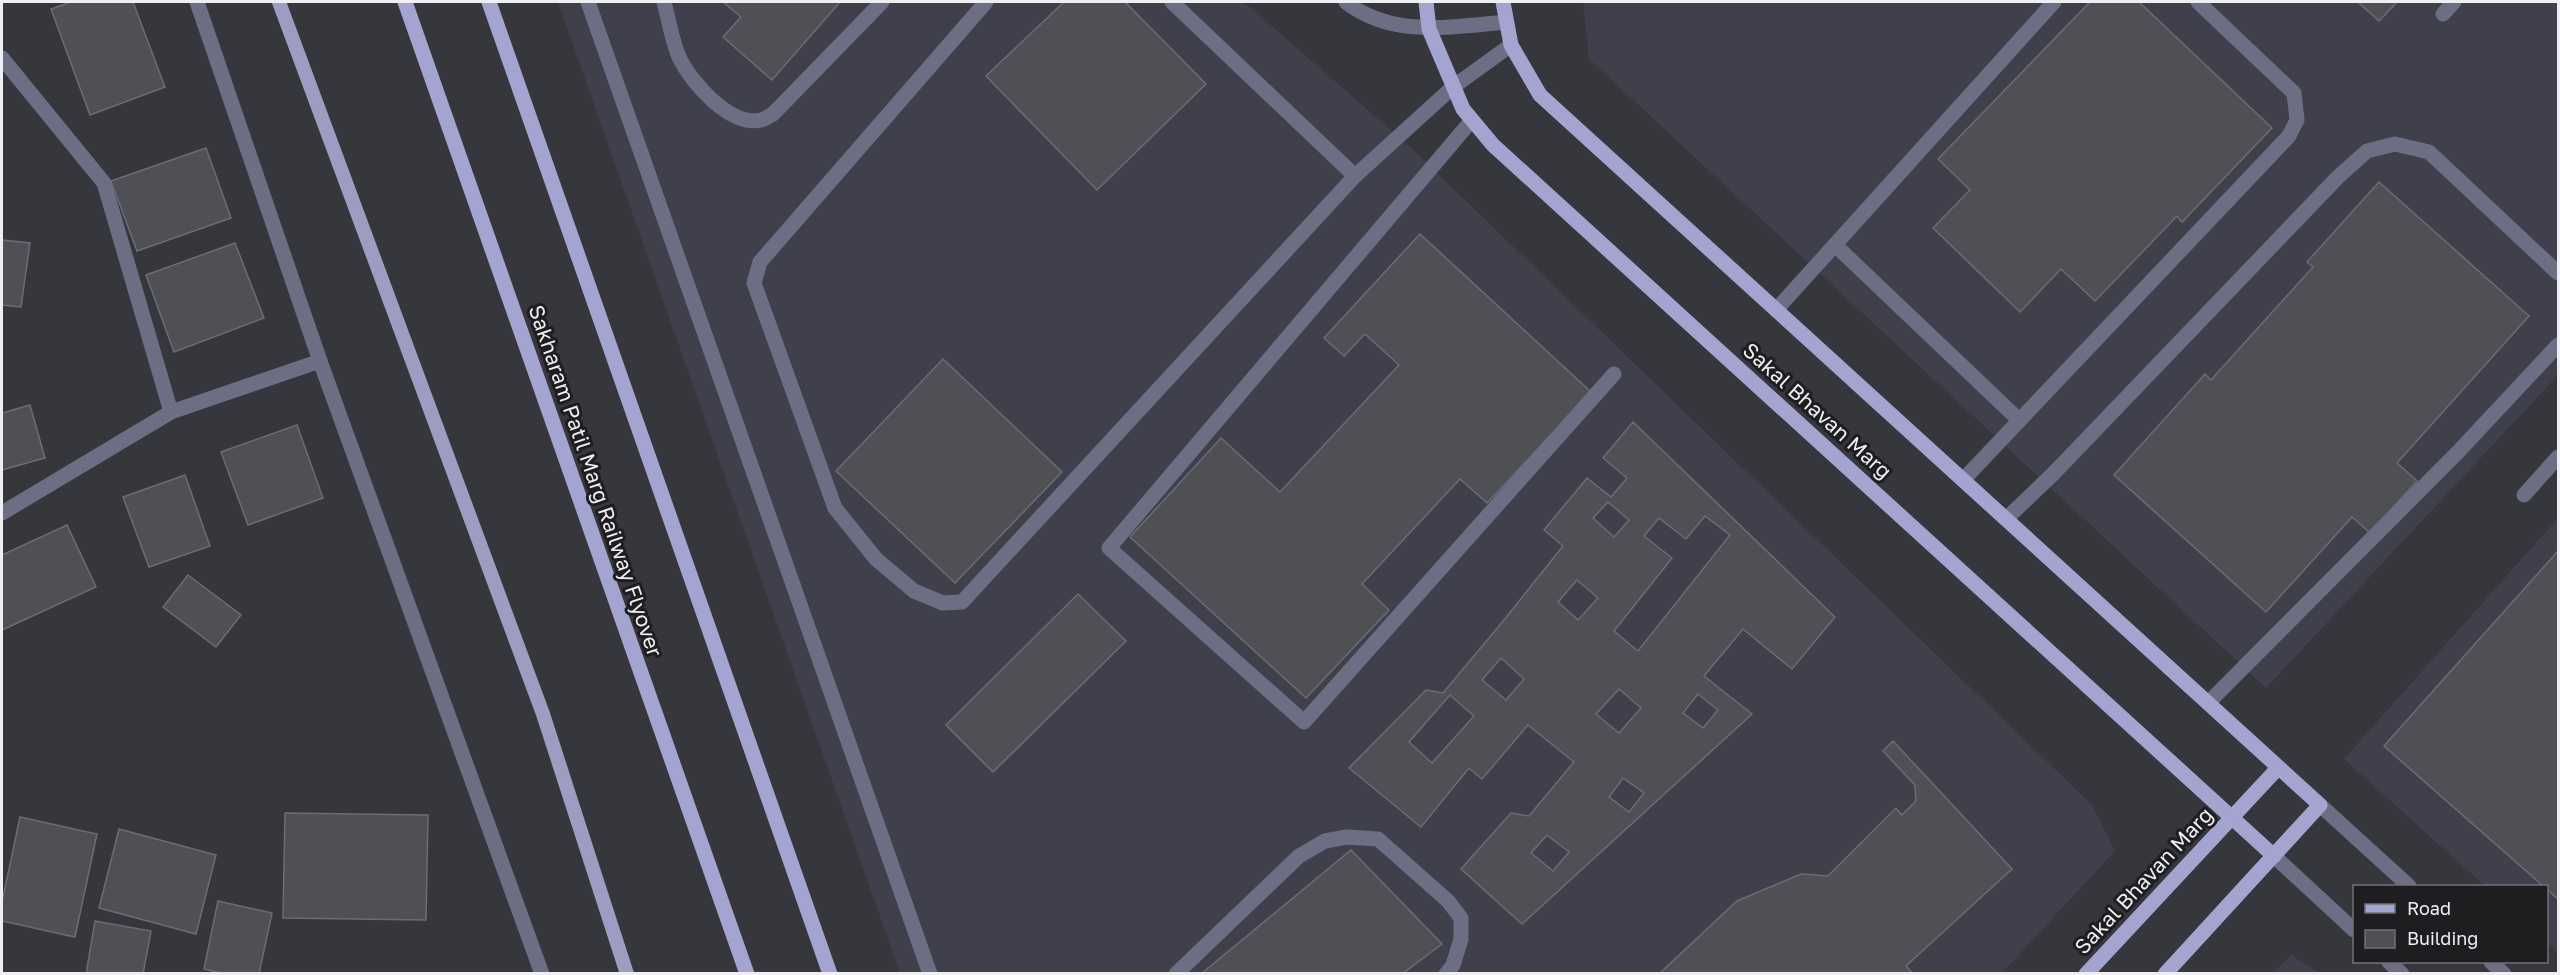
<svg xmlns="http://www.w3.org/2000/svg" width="2560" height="975" font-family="'Golos Text',sans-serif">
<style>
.built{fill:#40404c}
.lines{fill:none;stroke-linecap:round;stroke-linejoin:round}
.stream{stroke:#9d9dc1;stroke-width:14}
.building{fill:#4f4f56;stroke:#6c6c74;stroke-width:1.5;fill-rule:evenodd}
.minor{stroke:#6d6e84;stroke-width:15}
.major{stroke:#a3a4d0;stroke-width:15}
.labels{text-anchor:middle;stroke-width:6;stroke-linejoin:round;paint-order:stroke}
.street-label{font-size:21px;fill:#eeeef3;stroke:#1e1e21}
</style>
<rect width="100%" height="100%" fill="#36363d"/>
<g class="built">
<path d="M558 2H1244L1407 144 2092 805 2115 851 2002 973H900Z"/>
<path d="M1583 2H2558V375L2266 688 1589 59Z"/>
<path d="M2558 518V953L2547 942 2546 886H2485L2344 759Z"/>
<path d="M2291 955 2319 973H2273Z"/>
</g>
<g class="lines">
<path class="stream" d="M279 2 543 714 627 974"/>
</g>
<g class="building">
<path d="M71 2H133L165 87 90 115 51 9Z"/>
<path d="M723 2H840L772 80 723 37 741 17Z"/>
<path d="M1064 2H1125L1206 84 1097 190 986 76Z"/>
<path d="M2090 2H2139L2272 128 2182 222 2177 216 2095 301 2061 269 2020 312 1933 228 1970 190 1938 159Z"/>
<path d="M2358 2H2397L2379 21Z"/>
<path d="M206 148 231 218 137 251 111 181Z"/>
<path d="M2379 182 2529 316 2397 463 2417 481 2370 533 2352 517 2266 612 2114 475 2205 374 2211 380 2313 267 2307 262Z"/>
<path d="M1420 234 1591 392 1487 503 1460 479 1362 584 1389 610 1306 698 1130 537 1221 438 1280 492 1399 365 1365 334 1344 356 1324 338Z"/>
<path d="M2 240 30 243 21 307 2 305Z"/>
<path d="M235 243 264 318 174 352 146 275Z"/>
<path d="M943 359 1062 472 955 583 836 471Z"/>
<path d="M30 405 45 458 2 470V413Z"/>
<path d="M1633 422 1835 617 1792 669 1743 629 1704 676 1752 714 1522 924 1461 869 1511 813 1529 816 1574 762 1528 725 1482 779 1469 768 1421 827 1349 768 1426 690 1443 693 1504 620 1563 546 1544 530 1587 478 1611 497 1627 478 1603 458ZM1608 502 1629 520 1614 537 1593 518ZM1705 516 1730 535 1638 651 1614 631 1672 558 1644 536 1659 518 1686 539ZM1577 580 1598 598 1578 620 1558 602ZM1501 658 1524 679 1506 700 1482 680ZM1619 689 1641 708 1619 733 1596 714ZM1698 694 1718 710 1703 728 1683 713ZM1450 695 1474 716 1432 763 1409 742ZM1623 778 1644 793 1629 812 1609 797ZM1547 835 1569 852 1553 871 1531 853Z"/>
<path d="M297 425 323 498 248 525 221 452Z"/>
<path d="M185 475 210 546 149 567 123 497Z"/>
<path d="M67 525 96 587 2 630V555Z"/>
<path d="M2558 551V899L2384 746Z"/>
<path d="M188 575 241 615 216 647 163 607Z"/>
<path d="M1078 594 1126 641 993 772 946 725Z"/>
<path d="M1893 741 2012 869 1906 966 1913 974H1659L1737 901 1801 874 1828 876 1896 808 1902 815 1916 801 1915 785 1883 751Z"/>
<path d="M285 813 428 815 426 920 283 918Z"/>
<path d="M20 817 97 834 75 937 2 921V902Z"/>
<path d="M119 829 216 855 196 934 99 908Z"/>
<path d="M1351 850 1442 944 1402 974H1201Z"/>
<path d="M218 901 272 913 259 974H225L204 969Z"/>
<path d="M95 921 151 931 143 974H86Z"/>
</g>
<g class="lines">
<g class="minor">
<path d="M197 2 320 361 542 974"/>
<path d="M588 2 930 974"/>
<path d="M664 2C669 20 672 42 680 59 692 83 730 127 761 120 765 119 769 116 773 114L882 2"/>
<path d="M986 2 760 262 754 283 835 508 876 559 914 591 943 603 962 602 1355 176 1453 87 1511 45"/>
<path d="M1172 2 1355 176"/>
<path d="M1346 2C1392 38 1451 27 1506 22"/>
<path d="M2443 14 2454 2"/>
<path d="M2 58 104 183 171 412"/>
<path d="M1472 120 1109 548 1304 722 1614 374"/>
<path d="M1835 245 2019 420"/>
<path d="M1776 310 2054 2"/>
<path d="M1963 480 2289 136 2297 120 2294 93 2198 2"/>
<path d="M2524 495 2558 457"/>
<path d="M2 513 171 412 320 361"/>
<path d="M2006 519 2053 474 2338 177 2367 151 2395 144 2429 152 2558 273"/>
<path d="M2208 703 2458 452 2558 345"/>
<path d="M2320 805 2409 886"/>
<path d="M2274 856 2354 930"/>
<path d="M2389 962 2402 974"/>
<path d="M2491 962 2504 974"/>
<path d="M1176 974 1299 856 1325 841 1347 837 1378 839 1448 901 1461 918V939L1453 965 1446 974"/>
</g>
<g class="major">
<path d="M405 2 747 974"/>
<path d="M489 2 830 974"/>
<path d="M1426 2 1429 29 1463 109 1493 145 2274 856"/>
<path d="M1503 2 1511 45 1540 95 2320 805 2165 974"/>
<path d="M2086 974 2278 768"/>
</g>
</g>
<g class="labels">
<g class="street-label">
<text transform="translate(1817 411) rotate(42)" y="7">Sakal Bhavan Marg</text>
<text transform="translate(595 481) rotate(71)" y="7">Sakharam Patil Marg Railway Flyover</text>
<text transform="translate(2144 881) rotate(-47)" y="7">Sakal Bhavan Marg</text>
</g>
</g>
<rect width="2560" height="975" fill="none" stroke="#eeeef3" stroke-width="6"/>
<rect x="2353" y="885" width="195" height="78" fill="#1e1e21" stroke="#717175" stroke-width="1.5"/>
<rect x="2365" y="904" width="30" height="9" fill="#a3a4d0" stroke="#717175" stroke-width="1.5"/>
<text x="2407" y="915" font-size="18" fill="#eeeef3">Road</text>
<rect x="2365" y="930" width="30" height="18" fill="#4f4f56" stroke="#717175" stroke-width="1.5"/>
<text x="2407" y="945" font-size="18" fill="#eeeef3">Building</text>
</svg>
